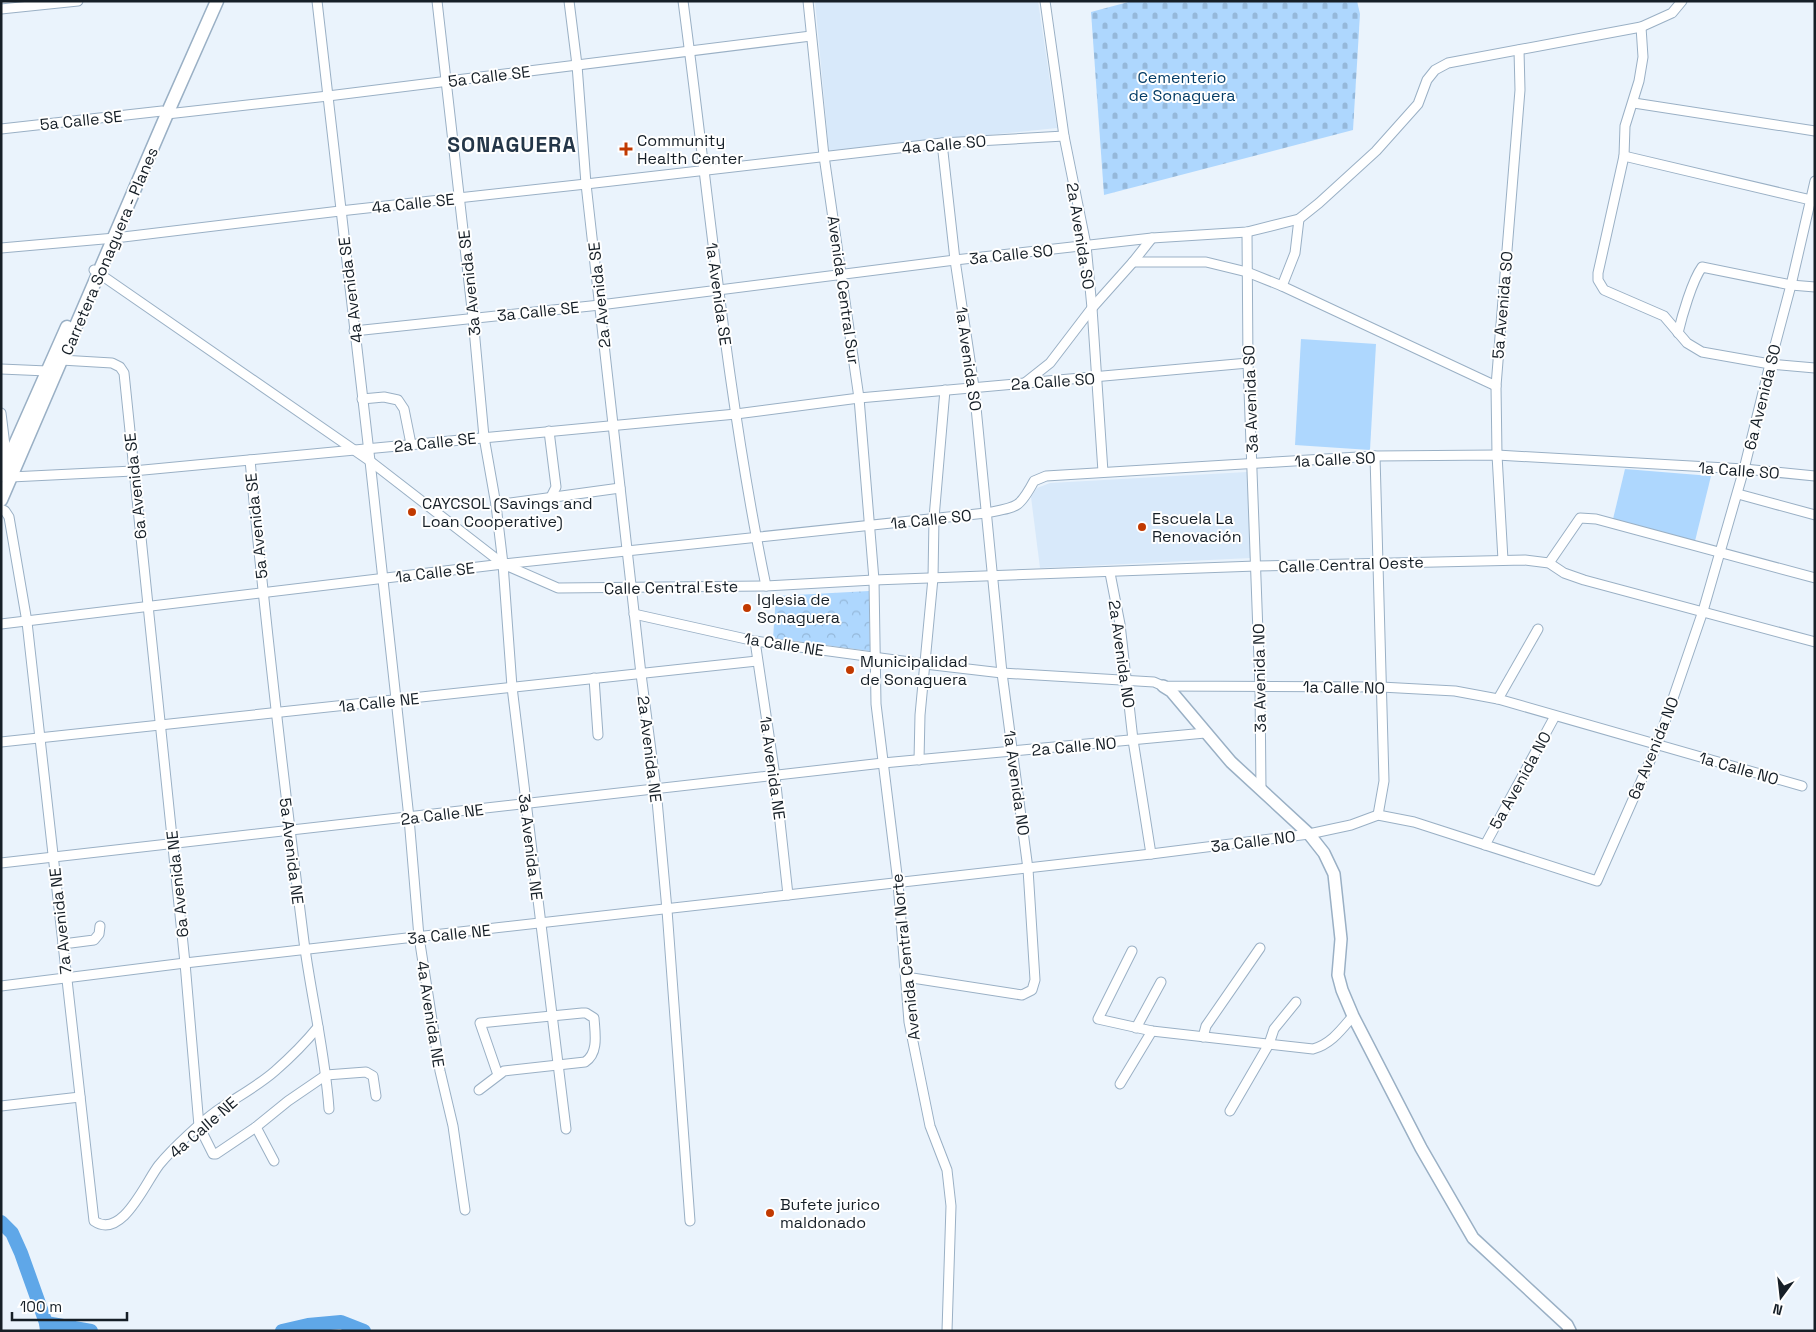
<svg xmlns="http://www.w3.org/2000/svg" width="1816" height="1332" font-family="'Space Grotesk',sans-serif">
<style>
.built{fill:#d8e9fa}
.grass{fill:#aed7fe}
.cemetery{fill:url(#cemetery-stones)}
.park{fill:url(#park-crowns)}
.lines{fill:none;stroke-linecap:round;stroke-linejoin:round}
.river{stroke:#5fa7e8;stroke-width:14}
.minor-casing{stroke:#9ab0c5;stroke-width:11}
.tertiary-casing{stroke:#9ab0c5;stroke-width:14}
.secondary-casing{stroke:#9ab0c5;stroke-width:15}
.minor{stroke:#fff;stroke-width:9}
.tertiary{stroke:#fff;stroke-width:11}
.secondary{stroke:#fff;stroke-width:12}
.poi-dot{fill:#c13900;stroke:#fff;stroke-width:2}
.labels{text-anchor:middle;stroke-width:4;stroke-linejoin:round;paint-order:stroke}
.street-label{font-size:16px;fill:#161f27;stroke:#fff}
.park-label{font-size:16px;fill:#043d67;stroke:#fff}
.poi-label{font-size:16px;fill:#161f27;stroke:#fff;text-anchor:start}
.district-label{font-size:21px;font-weight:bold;letter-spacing:1px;fill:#243648;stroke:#fff}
</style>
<defs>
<pattern id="cemetery-stones" width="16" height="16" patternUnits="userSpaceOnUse" patternTransform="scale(1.25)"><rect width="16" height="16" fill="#aed7fe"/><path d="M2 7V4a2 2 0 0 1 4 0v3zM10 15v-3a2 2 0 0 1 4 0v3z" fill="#95b8da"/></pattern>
<pattern id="park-crowns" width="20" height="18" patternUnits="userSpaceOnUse" patternTransform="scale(1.25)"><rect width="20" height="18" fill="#aed7fe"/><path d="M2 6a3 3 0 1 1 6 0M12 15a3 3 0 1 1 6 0" fill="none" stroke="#95b8da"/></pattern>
</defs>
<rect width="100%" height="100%" fill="#eaf3fc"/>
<g class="built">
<path d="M815 1H1038L1057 128 829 151Z"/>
<path d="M1247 472 1251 558 1040 568 1031 497 1037 488 1050 483Z"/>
</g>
<g class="grass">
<path d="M1301 339 1376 344 1370 450 1295 445Z"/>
<path d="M1625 469 1711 476 1695 541 1613 519Z"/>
</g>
<path class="cemetery" d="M1132 1H1357L1360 14 1353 130 1104 195 1091 12Z"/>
<path class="park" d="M869 591 870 651 773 638 776 596Z"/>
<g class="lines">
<g class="river">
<path d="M1 1222 12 1233 21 1253 46 1323 47 1331"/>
<path d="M46 1323 91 1331"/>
<path d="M282 1331 308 1325 341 1322 364 1331"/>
</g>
<g class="minor-casing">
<g id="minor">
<path d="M317 1 370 461 409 818 419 937 440 1071 453 1126 465 1210"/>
<path d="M437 1 473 318 484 437 496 505 503 564 512 687 566 1129"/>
<path d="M569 1 577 65 586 184 641 674 656 789 667 910 690 1221"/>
<path d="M683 1C709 196 726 393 766 586"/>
<path d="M808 1 824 156 859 398 874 580 876 704 898 883 909 1022 930 1126 947 1170 951 1206 947 1331"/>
<path d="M1045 1 1064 136 1086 245 1092 308 1103 472"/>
<path d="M1 9 78 1"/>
<path d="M1641 27 1643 57 1639 81 1625 126 1624 156 1598 273V280L1604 290 1664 316 1687 343 1702 352 1770 364 1815 368"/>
<path d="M1634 103 1815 131"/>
<path d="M167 114 328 96 811 36"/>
<path d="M1 129 162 111"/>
<path d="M1624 156 1815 201"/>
<path d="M1247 232 1248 363 1260 687 1261 790"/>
<path d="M1 248 115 238 340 211 586 184 942 143 1064 136"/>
<path d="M1133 262H1206L1247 272 1282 286 1496 386"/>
<path d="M94 270 370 461 503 564 558 588 766 586 874 580 1256 566 1525 560 1549 563 1564 573 1584 580 1815 642"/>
<path d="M1282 286 1295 253 1299 219"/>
<path d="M354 331 600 305 955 260 1152 238 1247 232 1299 219 1319 203 1376 151 1418 104 1427 80 1435 70 1448 63 1641 27 1672 13 1682 1"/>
<path d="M1678 333C1682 316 1692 281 1702 267L1791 285 1815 287"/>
<path d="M61 360 112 363 120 367 124 373 185 963 199 1126 213 1154H216L256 1127 288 1101 326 1075 366 1072 373 1076 376 1096"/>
<path d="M1 369 47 371"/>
<path d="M1026 382 1050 363 1092 308 1133 262 1152 238"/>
<path d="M362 399 384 397 398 400 404 409 411 444"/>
<path d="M1 413 7 462"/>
<path d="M549 431 556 487 551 497"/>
<path d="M1375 456 1384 781 1378 815"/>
<path d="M250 460C265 618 283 776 303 934 310 992 325 1050 329 1109"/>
<path d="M11 477 133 471 736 414 859 398 1248 363"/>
<path d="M1738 494 1815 515"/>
<path d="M496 505 620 488"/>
<path d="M1 509 5 511 9 517 27 622 94 1221C122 1240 145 1183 159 1165 173 1148 200 1123 218 1110 237 1097 258 1086 275 1071 291 1057 305 1043 318 1027"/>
<path d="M1503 560 1497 455 1496 386 1520 90 1519 50"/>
<path d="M1549 563 1580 518 1596 519 1815 578"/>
<path d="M1110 573 1120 624 1133 740 1151 854"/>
<path d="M634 614 755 641 925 664 1002 673 1154 682 1163 686 1381 687 1455 691 1498 699 1802 786"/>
<path d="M1 624 503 564 986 513C1017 507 1019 509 1034 481L1046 476 1375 456 1497 455 1744 469 1815 476"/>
<path d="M755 641 775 776 788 895"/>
<path d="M594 678 598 735"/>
<path d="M1498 699 1538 629"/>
<path d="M1 742 757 661"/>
<path d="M919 760 920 715 933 578 934 518 945 390"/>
<path d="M1485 845 1555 716"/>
<path d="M1 863 883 763 1205 733"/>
<path d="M63 944 94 940 99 934 100 926"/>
<path d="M1132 951 1098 1019 1152 1031 1313 1049C1331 1044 1341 1030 1353 1016"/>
<path d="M906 977 1022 995 1032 990 1035 980 1028 869 1002 673 974 387 955 260 942 143"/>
<path d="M1 986 185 963 1151 854 1309 834 1351 825 1378 815 1414 822 1597 881 1657 745 1703 611 1744 469 1770 364 1791 285 1815 181"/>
<path d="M1136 1028 1161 982"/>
<path d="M1203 1037 1206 1026 1260 948"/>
<path d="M1120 1084 1152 1031"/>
<path d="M479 1090 504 1071 585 1062C599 1053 595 1033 594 1018L586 1013H582L480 1023 498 1075"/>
<path d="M1 1106 80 1097"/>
<path d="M1230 1111 1269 1044 1274 1029 1296 1002"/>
<path d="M256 1127 274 1161"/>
</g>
</g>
<g class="tertiary-casing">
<path id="tertiary" d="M1163 686 1171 691 1231 762 1309 834 1324 853 1334 874 1341 939 1338 975 1342 990 1353 1016 1421 1148 1473 1238 1567 1325 1570 1331"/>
</g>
<g class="secondary-casing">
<g id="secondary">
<path d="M1 476 67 327"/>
<path d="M1 500 167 114 217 1"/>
</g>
</g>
<use href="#minor" class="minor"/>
<use href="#tertiary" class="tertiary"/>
<use href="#secondary" class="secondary"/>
</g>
<g class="poi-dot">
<path d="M623.5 141.5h5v5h5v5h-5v5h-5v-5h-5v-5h5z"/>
<circle cx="412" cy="512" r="5"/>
<circle cx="1142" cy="527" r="5"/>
<circle cx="747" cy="608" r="5"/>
<circle cx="850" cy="670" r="5"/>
<circle cx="770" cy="1213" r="5"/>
</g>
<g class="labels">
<g class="street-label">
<text transform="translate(489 76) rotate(-7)" y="6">5a Calle SE</text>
<text transform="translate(81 120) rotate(-6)" y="6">5a Calle SE</text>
<text transform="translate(944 144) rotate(-5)" y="6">4a Calle SO</text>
<text transform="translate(413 203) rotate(-6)" y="6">4a Calle SE</text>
<text transform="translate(1081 236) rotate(81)" y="6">2a Avenida SO</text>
<text transform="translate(109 251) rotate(-67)" y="6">Carretera Sonaguera - Planes</text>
<text transform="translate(1011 254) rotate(-6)" y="6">3a Calle SO</text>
<text transform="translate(469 283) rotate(-96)" y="6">3a Avenida SE</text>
<text transform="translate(350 290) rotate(-97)" y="6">4a Avenida SE</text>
<text transform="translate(844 290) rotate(82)" y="6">Avenida Central Sur</text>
<text transform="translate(719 294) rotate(82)" y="6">1a Avenida SE</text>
<text transform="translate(599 295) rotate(-96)" y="6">2a Avenida SE</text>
<text transform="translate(1502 305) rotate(-85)" y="6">5a Avenida SO</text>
<text transform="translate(538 311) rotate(-6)" y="6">3a Calle SE</text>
<text transform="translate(969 359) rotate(82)" y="6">1a Avenida SO</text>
<text transform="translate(1053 381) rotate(-4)" y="6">2a Calle SO</text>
<text transform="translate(1762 397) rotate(-76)" y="6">6a Avenida SO</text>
<text transform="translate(1250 399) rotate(-92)" y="6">3a Avenida SO</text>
<text transform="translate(435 442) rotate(-6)" y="6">2a Calle SE</text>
<text transform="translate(1335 459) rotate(-3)" y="6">1a Calle SO</text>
<text transform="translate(1739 470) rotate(4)" y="6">1a Calle SO</text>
<text transform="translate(135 486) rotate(-96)" y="6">6a Avenida SE</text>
<text transform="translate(931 519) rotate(-6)" y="6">1a Calle SO</text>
<text transform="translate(256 526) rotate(-96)" y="6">5a Avenida SE</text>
<text transform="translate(1351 564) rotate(-2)" y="6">Calle Central Oeste</text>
<text transform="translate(435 572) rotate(-7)" y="6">1a Calle SE</text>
<text transform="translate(671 587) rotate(-1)" y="6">Calle Central Este</text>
<text transform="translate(784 644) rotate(9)" y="6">1a Calle NE</text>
<text transform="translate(1122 654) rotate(82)" y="6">2a Avenida NO</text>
<text transform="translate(1259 678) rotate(-91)" y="6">3a Avenida NO</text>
<text transform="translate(1344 687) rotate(1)" y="6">1a Calle NO</text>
<text transform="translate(379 702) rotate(-6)" y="6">1a Calle NE</text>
<text transform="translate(1074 746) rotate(-5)" y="6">2a Calle NO</text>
<text transform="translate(1653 748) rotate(-68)" y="6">6a Avenida NO</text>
<text transform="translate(650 749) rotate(83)" y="6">2a Avenida NE</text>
<text transform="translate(773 768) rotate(82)" y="6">1a Avenida NE</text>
<text transform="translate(1739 768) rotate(16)" y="6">1a Calle NO</text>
<text transform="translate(1520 780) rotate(-61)" y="6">5a Avenida NO</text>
<text transform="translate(1017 783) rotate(82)" y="6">1a Avenida NO</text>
<text transform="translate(442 814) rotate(-7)" y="6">2a Calle NE</text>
<text transform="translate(1253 841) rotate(-7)" y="6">3a Calle NO</text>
<text transform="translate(531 847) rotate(83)" y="6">3a Avenida NE</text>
<text transform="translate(292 851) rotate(83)" y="6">5a Avenida NE</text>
<text transform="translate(177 884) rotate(-96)" y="6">6a Avenida NE</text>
<text transform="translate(60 921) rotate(-96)" y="6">7a Avenida NE</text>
<text transform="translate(449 934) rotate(-6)" y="6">3a Calle NE</text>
<text transform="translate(905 957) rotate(-96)" y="6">Avenida Central Norte</text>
<text transform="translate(431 1014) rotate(81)" y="6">4a Avenida NE</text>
<text transform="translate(203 1127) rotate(-41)" y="6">4a Calle NE</text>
</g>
<g class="park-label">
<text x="1182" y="83">Cementerio<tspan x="1182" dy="18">de Sonaguera</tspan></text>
</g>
<g class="poi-label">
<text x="637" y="146">Community<tspan x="637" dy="18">Health Center</tspan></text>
<text x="422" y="509">CAYCSOL (Savings and<tspan x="422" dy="18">Loan Cooperative)</tspan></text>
<text x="1152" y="524">Escuela La<tspan x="1152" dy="18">Renovación</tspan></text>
<text x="757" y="605">Iglesia de<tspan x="757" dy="18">Sonaguera</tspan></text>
<text x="860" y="667">Municipalidad<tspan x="860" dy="18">de Sonaguera</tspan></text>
<text x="780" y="1210">Bufete jurico<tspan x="780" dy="18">maldonado</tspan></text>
</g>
<g class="district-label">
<text x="512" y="152">SONAGUERA</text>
</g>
</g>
<rect width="1816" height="1332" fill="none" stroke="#161f27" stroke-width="5"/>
<g transform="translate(1781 1297) rotate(195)" stroke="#ffffff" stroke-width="4" paint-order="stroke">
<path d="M0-4L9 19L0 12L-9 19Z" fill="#161f27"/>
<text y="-8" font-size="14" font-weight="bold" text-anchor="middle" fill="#161f27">N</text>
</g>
<path d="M12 1312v8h115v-8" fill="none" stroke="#161f27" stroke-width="2.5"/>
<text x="20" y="1312" font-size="15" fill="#161f27" stroke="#ffffff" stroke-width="4" paint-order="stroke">100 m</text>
</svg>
